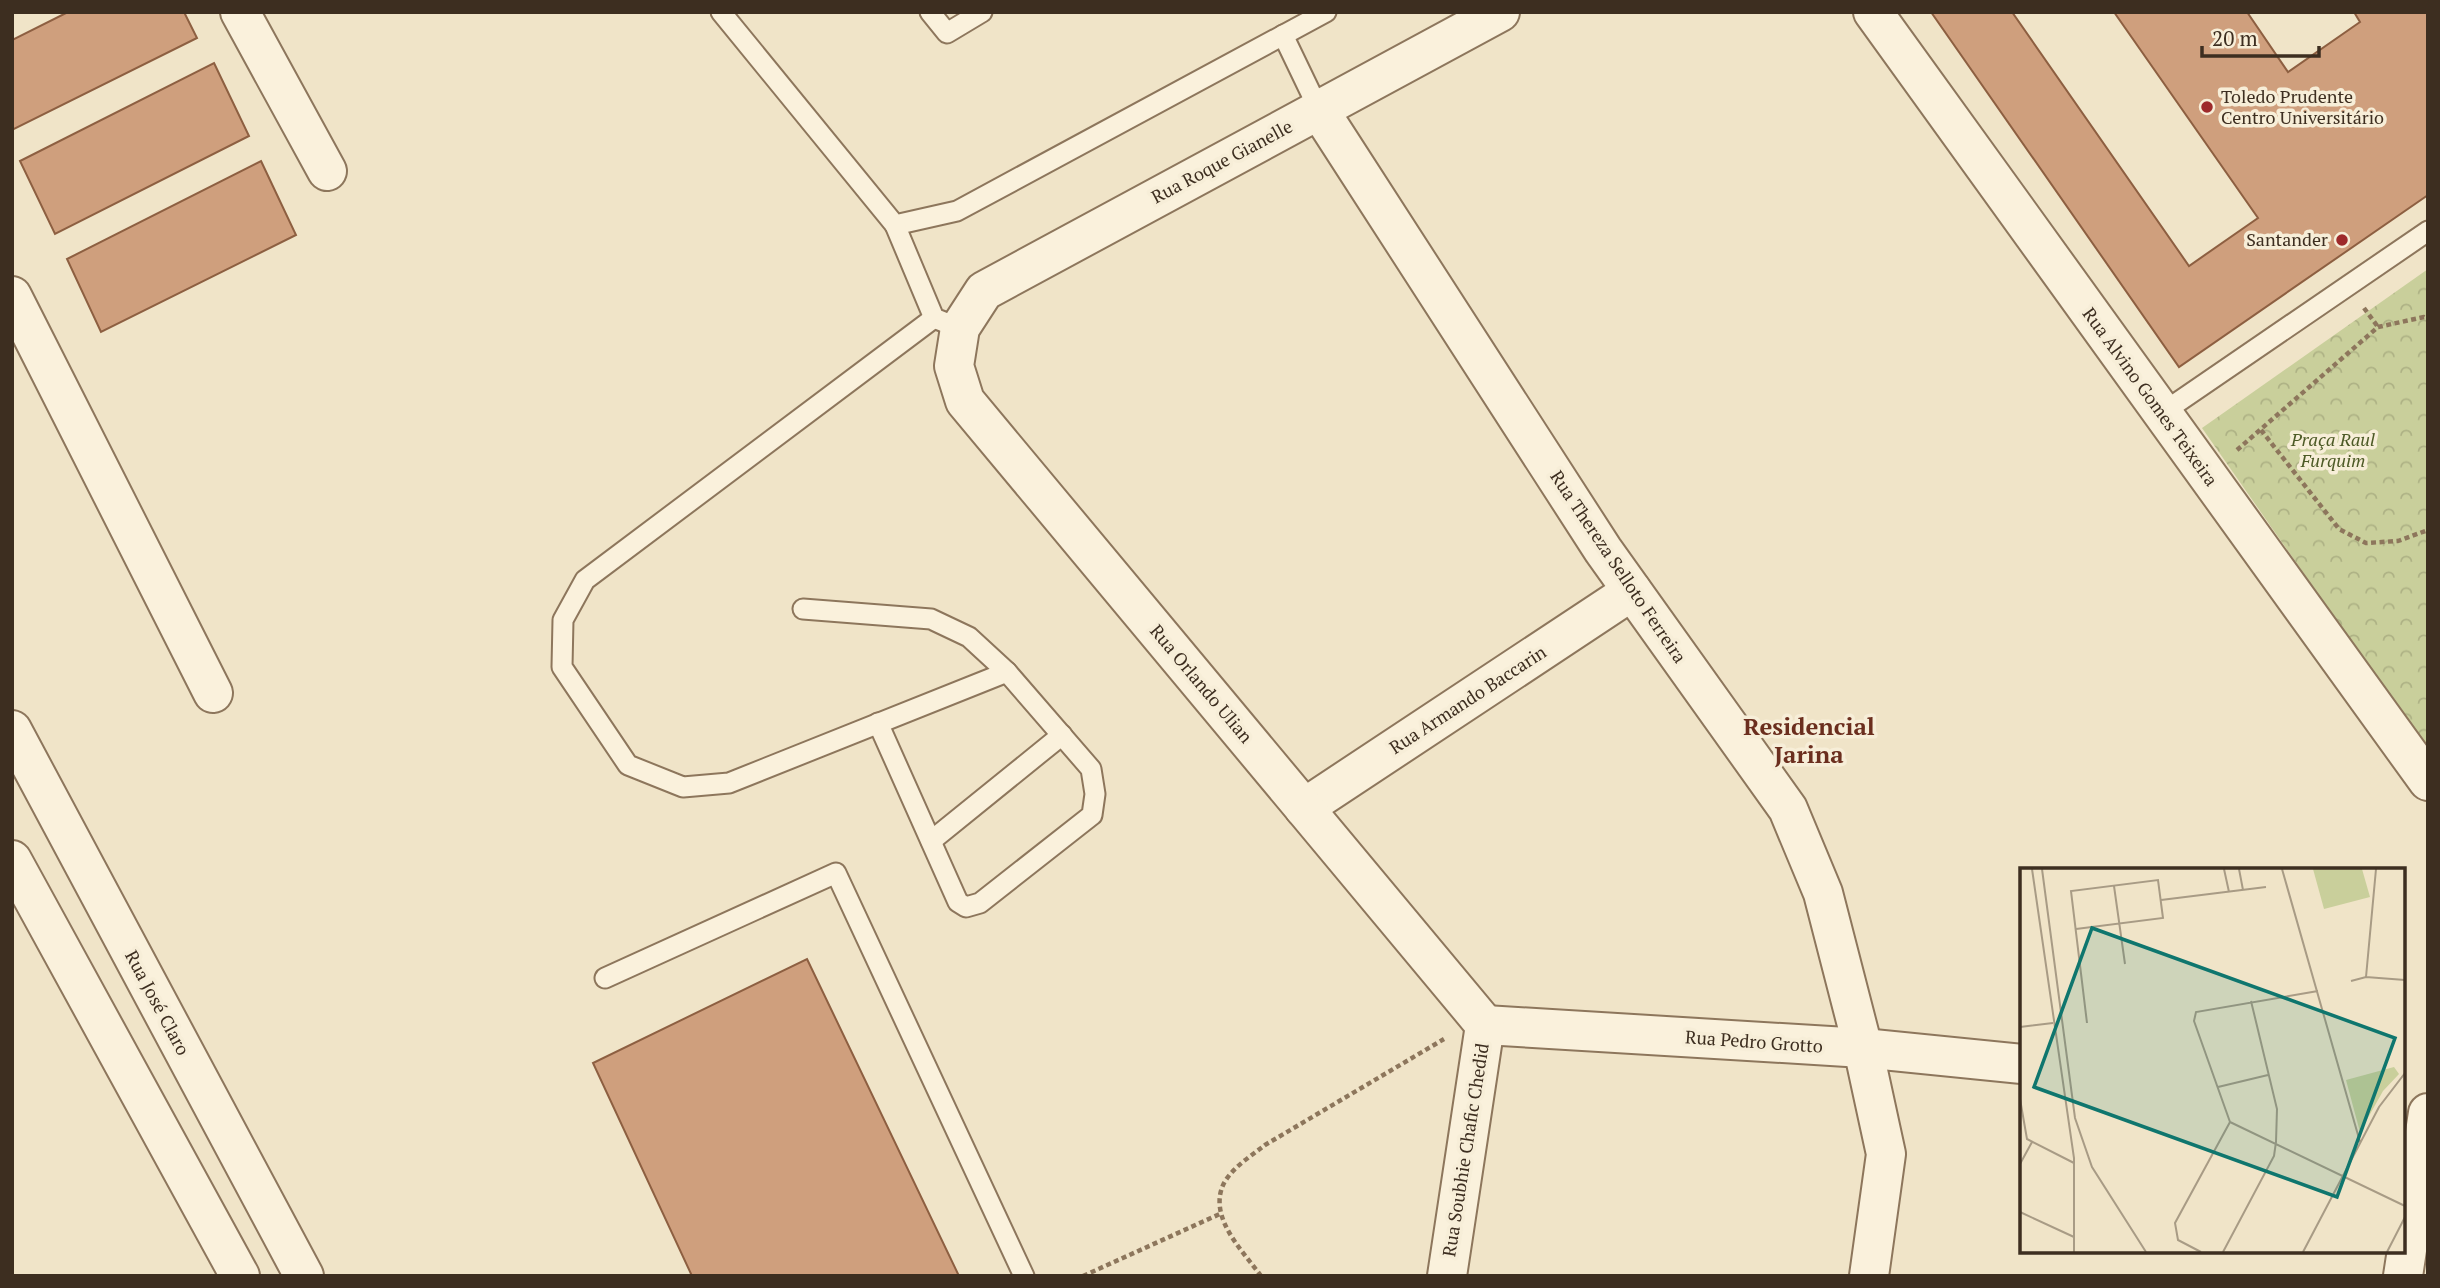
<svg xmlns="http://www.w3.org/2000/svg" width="2440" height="1288" font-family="'PT Serif',serif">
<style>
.park{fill:url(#park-crowns)}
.building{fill:#cf9f7d;stroke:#8d5f41;stroke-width:2}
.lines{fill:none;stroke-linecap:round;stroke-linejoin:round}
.service-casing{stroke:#8d765c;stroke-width:23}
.minor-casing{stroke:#8d765c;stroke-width:42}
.tertiary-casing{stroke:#8d765c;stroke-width:42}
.path{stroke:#8d765c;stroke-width:4.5;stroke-dasharray:5 3.5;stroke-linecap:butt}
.service{stroke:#faf1dc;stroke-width:19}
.minor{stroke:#faf1dc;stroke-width:38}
.tertiary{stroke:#faf1dc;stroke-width:38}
.poi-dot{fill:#9e2a2b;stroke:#f7eed8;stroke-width:2.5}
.labels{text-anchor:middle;stroke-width:7;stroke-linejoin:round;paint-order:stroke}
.poi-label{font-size:18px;fill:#3d2e20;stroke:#f7eed8;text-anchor:start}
.street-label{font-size:18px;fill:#3d2e20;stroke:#f7eed8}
.park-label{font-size:18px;font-style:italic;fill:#4d5a26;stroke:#f7eed8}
.district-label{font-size:24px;font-weight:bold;fill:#6b2e1e;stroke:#f7eed8}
.inset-road{fill:none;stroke:#a89b85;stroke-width:2}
.view{fill:#0f766e;fill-opacity:0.15;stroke:#0f766e;stroke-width:3.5}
.inset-edge{fill:none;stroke:#3d2e20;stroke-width:3.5}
</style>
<defs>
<pattern id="park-crowns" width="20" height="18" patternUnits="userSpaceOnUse" patternTransform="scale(1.75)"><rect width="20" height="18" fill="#c9cf9b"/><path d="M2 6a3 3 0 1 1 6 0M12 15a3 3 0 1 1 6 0" fill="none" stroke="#aeb285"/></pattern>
</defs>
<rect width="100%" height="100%" fill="#f0e4c8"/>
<path class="park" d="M2428 269V751L2202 428Z"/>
<g class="building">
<path d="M68 12H184L197 38 12 130V40Z"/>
<path d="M1931 12H2012L2189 266 2258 218 2114 12H2247L2288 72 2360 22 2354 12H2428V195L2179 367Z"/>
<path d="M214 63 249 136 55 234 20 161Z"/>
<path d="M261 161 296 235 101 332 67 259Z"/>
<path d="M807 959 959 1276H692L593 1063Z"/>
</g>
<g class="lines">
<g class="service-casing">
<g id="service">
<path d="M721 12 895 225 957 211 1326 12"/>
<path d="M930 12 947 33 982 12"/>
<path d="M1283 35 1319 110"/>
<path d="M895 225 934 318 944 322"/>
<path d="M934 318 585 580 563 620 562 667 628 765 683 787 729 783 1007 672"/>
<path d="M2162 413 2428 231"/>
<path d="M803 609 931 619 969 637 1007 672 1091 769 1095 794 1092 815 980 903 966 907 958 902 878 723"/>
<path d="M931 841 1062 735"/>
<path d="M605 978 836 873 1024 1276"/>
</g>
</g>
<g class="minor-casing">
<g id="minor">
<path d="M240 12 327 171"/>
<path d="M1319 110 1603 550 1788 809 1823 893 1863 1048 1886 1154 1869 1276"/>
<path d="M12 296 213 693"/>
<path d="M1304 808 1632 591"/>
<path d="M1485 1025 965 401 954 366 960 328 984 291 1500 12"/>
<path d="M1485 1025 1863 1048 2022 1064"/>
<path d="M1447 1276 1485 1025"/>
<path d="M2403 1276 2428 1113"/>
</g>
</g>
<g class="tertiary-casing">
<g id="tertiary">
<path d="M1873 12 2428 781"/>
<path d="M12 730 304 1276"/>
<path d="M12 860 240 1276"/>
</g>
</g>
<g class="path">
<path d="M2364 308 2378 327"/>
<path d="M2261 430 2339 529 2366 543 2398 541 2428 530"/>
<path d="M2237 450 2378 327 2424 317 2428 319"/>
<path d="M1083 1276 1222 1213"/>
<path d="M1261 1276C1243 1251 1207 1217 1224 1183 1233 1167 1251 1156 1265 1145L1444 1039"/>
</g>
<use href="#service" class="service"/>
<use href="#minor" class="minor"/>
<use href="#tertiary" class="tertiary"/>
</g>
<g class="poi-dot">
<circle cx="2207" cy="107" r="7"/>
<circle cx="2342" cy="240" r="7"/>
</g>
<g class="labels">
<g class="poi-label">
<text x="2221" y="103">Toledo Prudente<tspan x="2221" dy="21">Centro Universitário</tspan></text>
<text x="2328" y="246" text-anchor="end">Santander</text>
</g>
<g class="street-label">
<text transform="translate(1222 162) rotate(-28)" y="6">Rua Roque Gianelle</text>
<text transform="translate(2150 397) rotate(54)" y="6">Rua Alvino Gomes Teixeira</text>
<text transform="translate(1618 567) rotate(56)" y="6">Rua Thereza Selloto Ferreira</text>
<text transform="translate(1201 684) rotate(50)" y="6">Rua Orlando Ulian</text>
<text transform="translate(1468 700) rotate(-33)" y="6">Rua Armando Baccarin</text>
<text transform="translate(157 1003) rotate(62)" y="6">Rua José Claro</text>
<text transform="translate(1754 1042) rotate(4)" y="6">Rua Pedro Grotto</text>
<text transform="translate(1466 1150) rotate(-81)" y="6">Rua Soubhie Chafic Chedid</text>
</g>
<g class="park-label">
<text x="2333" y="446">Praça Raul<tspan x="2333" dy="21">Furquim</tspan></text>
</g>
<g class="district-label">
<text x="1809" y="735">Residencial<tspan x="1809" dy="28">Jarina</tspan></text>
</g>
</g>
<g transform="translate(2020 868)">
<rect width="385" height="385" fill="#f0e4c8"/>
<path d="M374 199 379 206 363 223 340 264 326 212Z" fill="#c9cf9b"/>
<path d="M293 1H342L350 29 304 41Z" fill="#c9cf9b"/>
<path class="inset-road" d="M12 1 54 290V384M22 1 55 250 72 299 126 384M204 1 209 24M219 1 223 22M262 1 340 274M94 18 105 96M141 32 246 19M56 61 143 50 138 12 51 23 67 155M346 109 356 1M331 113 346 109 385 112M0 159 33 155M385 184V240M198 219 248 207M0 231 7 271 54 295M210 254 174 153 176 144 298 123M210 254 385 338M0 296 12 274M0 344 54 369M181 384 158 372 155 355 210 254M203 384 254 288 256 274 257 241 231 133M283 384 359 239 385 205M367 384 385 349"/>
<path class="view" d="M72 60 375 170 317 329 14 219Z"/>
<rect width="385" height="385" class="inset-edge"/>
</g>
<rect width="2440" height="1288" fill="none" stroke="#3d2e20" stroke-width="28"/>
<path d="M2202 46v10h117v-10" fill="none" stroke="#3d2e20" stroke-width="3.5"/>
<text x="2212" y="46" font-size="21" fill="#3d2e20" stroke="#f7eed8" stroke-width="5" paint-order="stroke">20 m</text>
</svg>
